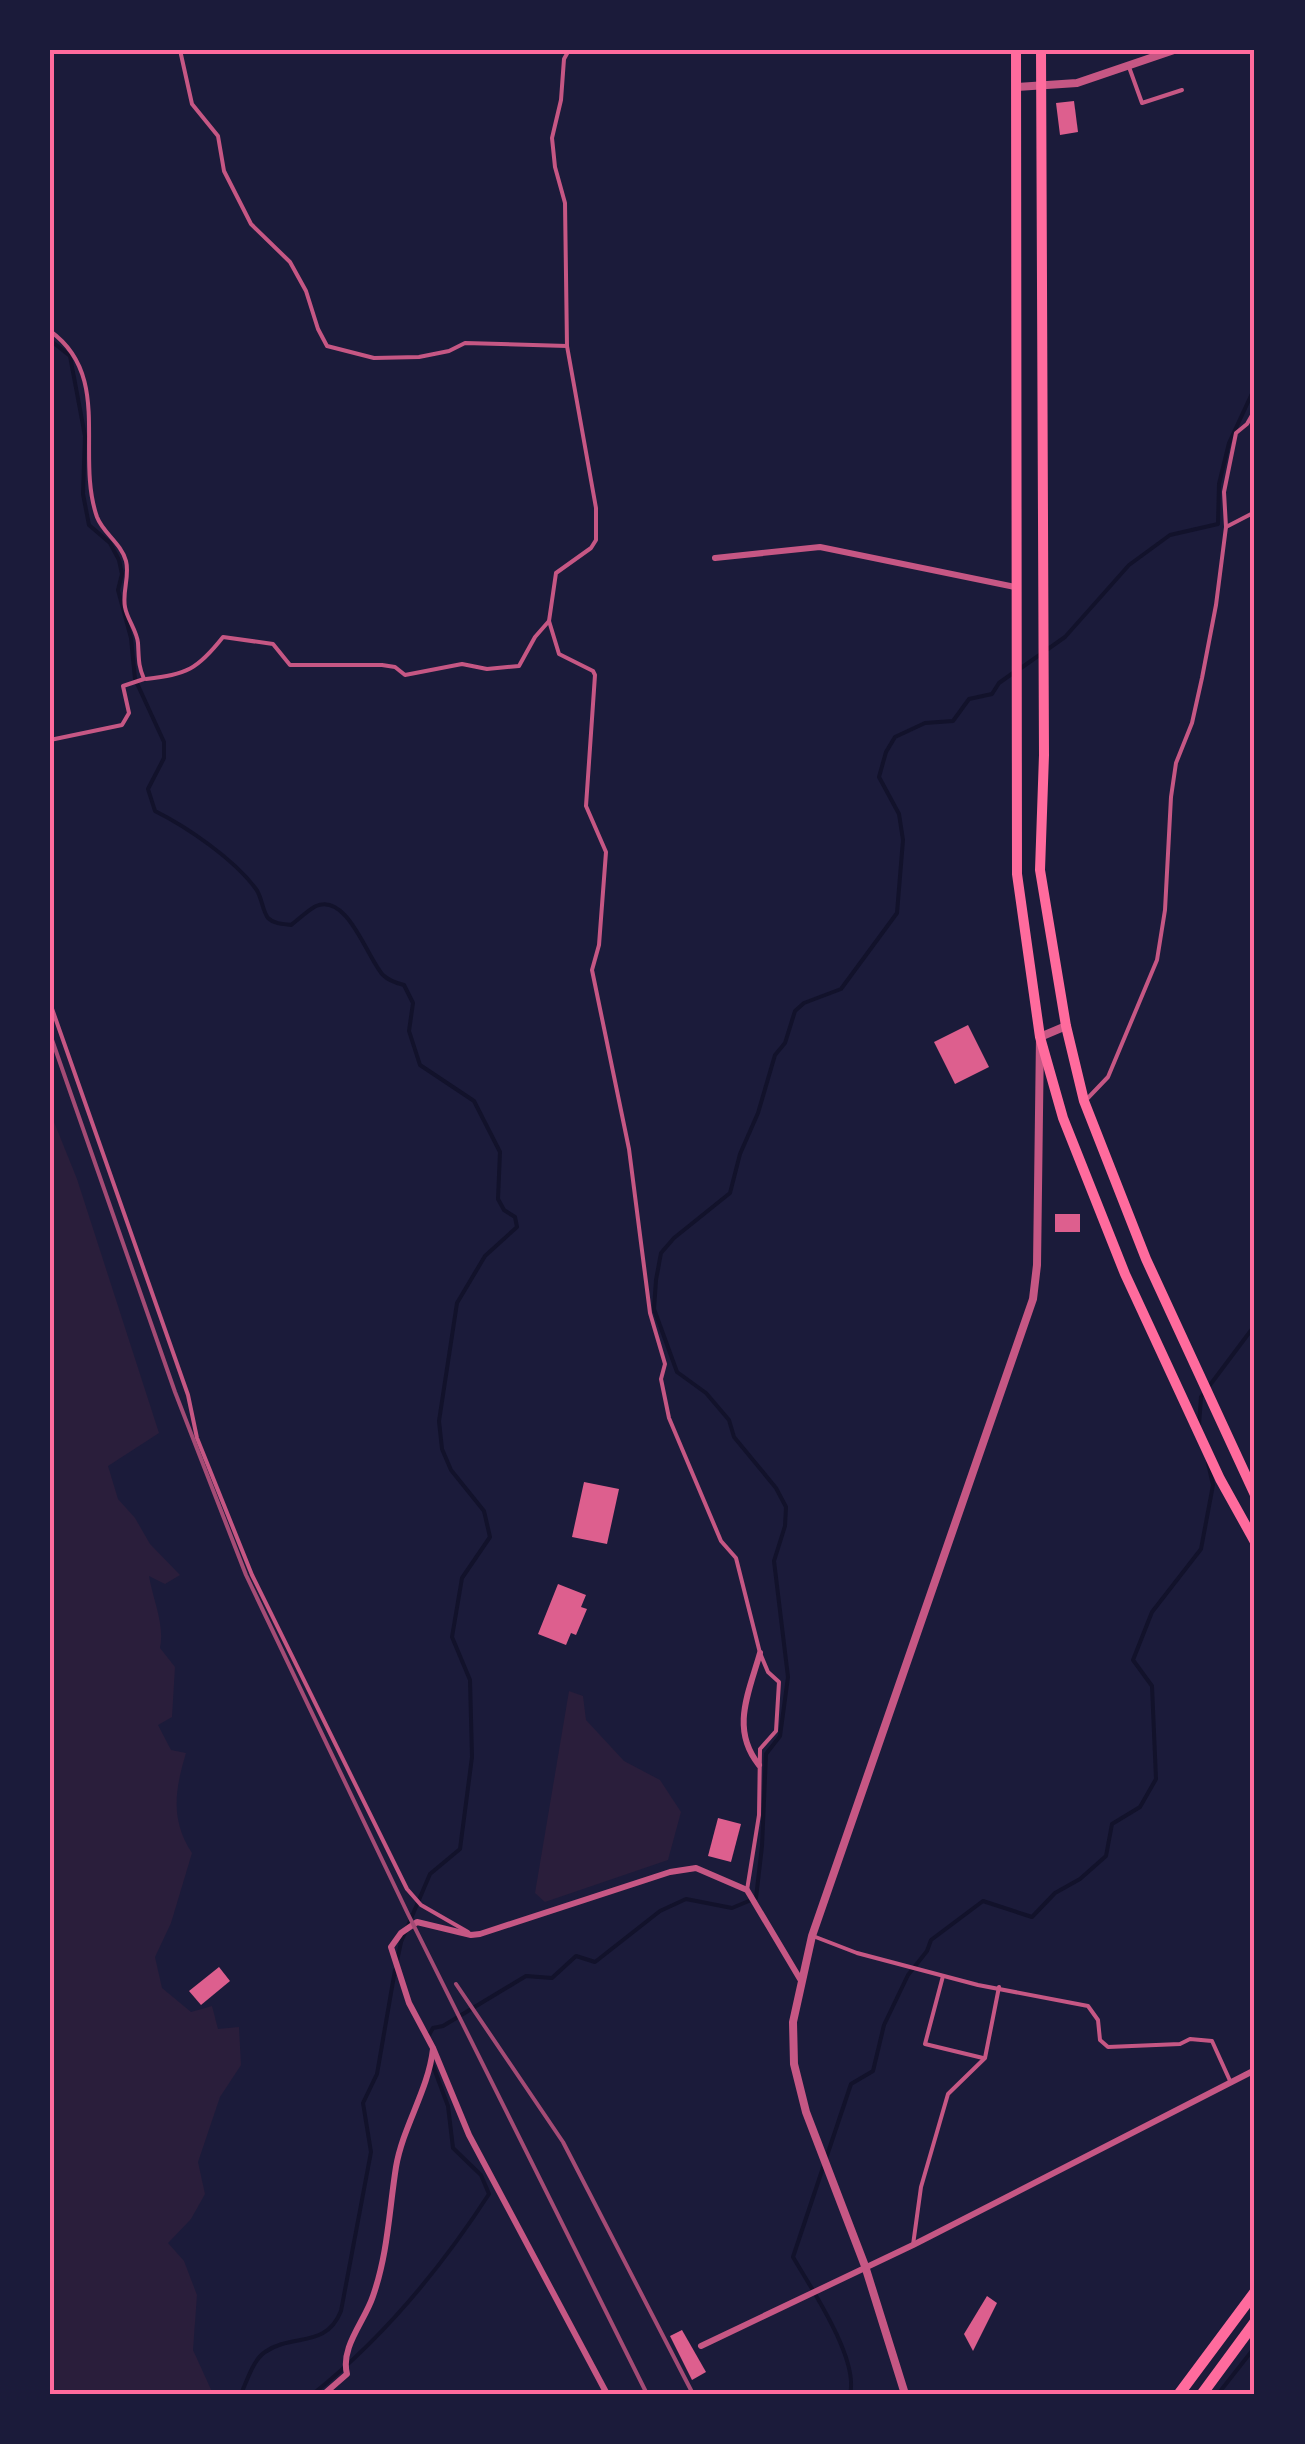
<svg xmlns="http://www.w3.org/2000/svg" width="1305" height="2444" font-family="'Open Sans',sans-serif">
<style>
.green{fill:#2a1e3b}
.lines{fill:none;stroke-linecap:round;stroke-linejoin:round}
.stream{stroke:#12122b;stroke-width:4}
.building{fill:#dd5f8e}
.service{stroke:#c65784;stroke-width:4}
.minor{stroke:#c65784;stroke-width:6}
.tertiary{stroke:#c65784;stroke-width:8}
.primary{stroke:#ff6b9d;stroke-width:10}
.motorway{stroke:#ff6b9d;stroke-width:11}
.rail{stroke:#a44b75;stroke-width:4}
.neatline{fill:none;stroke:#ff6b9d;stroke-width:4}
</style>
<rect width="100%" height="100%" fill="#1b1b3a"/>
<g class="green">
<path d="M50 1112 77 1179 159 1433 108 1466 118 1499 135 1518 150 1544 180 1575 165 1584 149 1576C153 1600 165 1625 160 1648L175 1667 172 1717 158 1725 171 1750 186 1753C175 1790 170 1819 192 1853L171 1923 155 1957 162 1988 191 2012 212 2006 218 2029 239 2027 241 2065 220 2097 198 2162 205 2194 191 2219 168 2243 184 2261 197 2295 193 2350 213 2394H50Z"/>
<path d="M569 1691 583 1696 586 1720 624 1761 660 1780 681 1812 668 1860 545 1902 535 1893Z"/>
</g>
<g class="lines">
<g class="stream">
<path d="M50 340 70 356 85 436 83 494 89 525 110 543 119 560 122 574 118 590 131 638 135 679 164 742V758L148 789 155 811C187 827 234 859 256 889 262 897 262 910 268 918 274 924 283 924 291 925 298 920 308 910 316 906 348 893 367 958 383 975 389 981 396 983 404 985L413 1003 409 1031 420 1065 474 1101 500 1152 498 1199 504 1210 515 1217 517 1227 485 1256 457 1303 439 1421 442 1449 451 1470 484 1511 490 1537 462 1578 452 1637 470 1680 472 1757 460 1849 430 1874 401 1942 397 1961"/>
<path d="M1021 668 1065 637 1129 565 1170 535 1218 524 1219 484 1229 443 1255 387"/>
<path d="M1199 1425 1201 1397 1255 1325"/>
<path d="M429 2035 433 2028 443 2026 526 1976 552 1978 576 1956 595 1962 660 1911 686 1899 732 1908 756 1898 762 1846 766 1754 780 1736 788 1677 774 1561 785 1526 786 1507 776 1488 734 1437 729 1420 706 1393 677 1372 654 1309 656 1280 661 1253 674 1238 730 1193 740 1154 758 1113 775 1055 785 1043 795 1011 804 1003 841 989 897 913 903 840 899 814 879 777 886 752 895 737 925 723 953 721 969 699 992 694 999 683 1013 673"/>
<path d="M241 2394C247 2381 253 2360 265 2352 292 2333 326 2349 341 2311L371 2152 363 2103 377 2074 395 1970"/>
<path d="M313 2394C382 2339 441 2268 489 2194L481 2175 453 2148 448 2106 432 2063"/>
<path d="M850 2394C859 2359 811 2288 793 2257L851 2084 873 2071 884 2025 908 1975 927 1951 931 1940 983 1901 1032 1917 1055 1893 1080 1879 1106 1856 1112 1824 1140 1807 1156 1779 1152 1686 1133 1660 1152 1612 1201 1549 1213 1485 1208 1463"/>
<path d="M1218 2394 1255 2347"/>
</g>
</g>
<g class="building">
<path d="M1074 101 1078 132 1060 135 1056 103Z"/>
<path d="M968 1025 989 1067 955 1084 934 1042Z"/>
<rect x="1055" y="1214" width="25" height="18"/>
<path d="M584 1482 619 1489 607 1544 572 1537Z"/>
<path d="M558 1584 586 1595 581 1607 587 1609 576 1635 571 1633 566 1645 538 1634Z"/>
<path d="M718 1818 741 1824 731 1862 708 1856Z"/>
<path d="M219 1967 230 1981 201 2005 189 1991Z"/>
<path d="M987 2296 997 2303 973 2351 964 2334Z"/>
<path d="M682 2330 706 2372 692 2380 670 2336Z"/>
</g>
<g class="lines">
<g class="service">
<path d="M180 50 192 104 218 136 224 171 251 224 290 262 306 291 318 329 327 346 374 358 419 357 449 351 465 343 567 346"/>
<path d="M569 50 564 59 561 100 552 138 555 167 565 203 567 346 596 508V540L591 548 556 573 549 621 559 654 593 671 595 675 586 806 606 852 599 945 592 970 629 1149 650 1313 665 1364 661 1379 669 1418 721 1541 736 1558 760 1653 768 1672 779 1682 776 1731 760 1749 759 1815 747 1890"/>
<path d="M1129 67 1142 103 1182 90"/>
<path d="M50 331C113 376 75 454 97 517 103 533 121 543 126 561 130 576 122 592 125 607 127 619 137 631 138 643 139 659 138 665 144 679L123 686 129 713 122 725 50 740"/>
<path d="M1226 527 1255 512"/>
<path d="M146 679C187 674 197 670 223 637L273 644 290 665H382L395 667 405 675 462 664 487 669 519 666 535 637 549 621"/>
<path d="M50 1003 188 1395 197 1438 252 1575 407 1889 421 1905 468 1932"/>
<path d="M1086 1100 1108 1077 1157 960 1165 910 1171 797 1176 763 1192 723 1202 678 1216 605 1226 527 1224 492 1236 433 1247 424 1255 410"/>
<path d="M813 1936 857 1953 978 1985 1088 2006 1098 2020 1100 2040 1108 2047 1180 2044 1190 2039 1212 2041 1231 2083"/>
<path d="M943 1976 925 2044 983 2058"/>
<path d="M913 2245 921 2187 948 2094 985 2058 999 1987"/>
</g>
<g class="minor">
<path d="M715 558 820 547 1015 587"/>
<path d="M759 1765C730 1729 749 1692 760 1653"/>
<path d="M701 2346 913 2245 1255 2070"/>
<path d="M324 2394 347 2374C340 2347 365 2321 373 2296 388 2253 389 2211 396 2167 403 2126 428 2091 433 2049"/>
<path d="M607 2394 469 2135 433 2048 409 2003 391 1947 401 1933 417 1922 471 1935 480 1934 670 1872 696 1868 747 1890 800 1979"/>
</g>
<g class="tertiary">
<path d="M1017 87 1077 83 1174 50"/>
<path d="M905 2394 865 2266 806 2112 794 2064 793 2022 812 1936 1033 1299 1037 1265 1040 1037 1066 1026"/>
</g>
<g class="primary">
<path d="M1016 50 1017 874 1040 1037 1063 1118 1125 1274 1220 1479 1255 1542"/>
<path d="M1041 50 1044 755 1040 870 1066 1026 1084 1101 1146 1259 1255 1495"/>
</g>
<g class="motorway">
<path d="M1179 2394 1255 2292"/>
<path d="M1202 2394 1255 2322"/>
</g>
<g class="rail">
<path d="M50 1034 175 1392 246 1575 408 1914 647 2394"/>
<path d="M456 1984 563 2142 693 2394"/>
</g>
</g>
<rect width="1305" height="2444" fill="none" stroke="#1b1b3a" stroke-width="105"/>
<rect x="52" y="52" width="1200" height="2340" class="neatline"/>
</svg>
